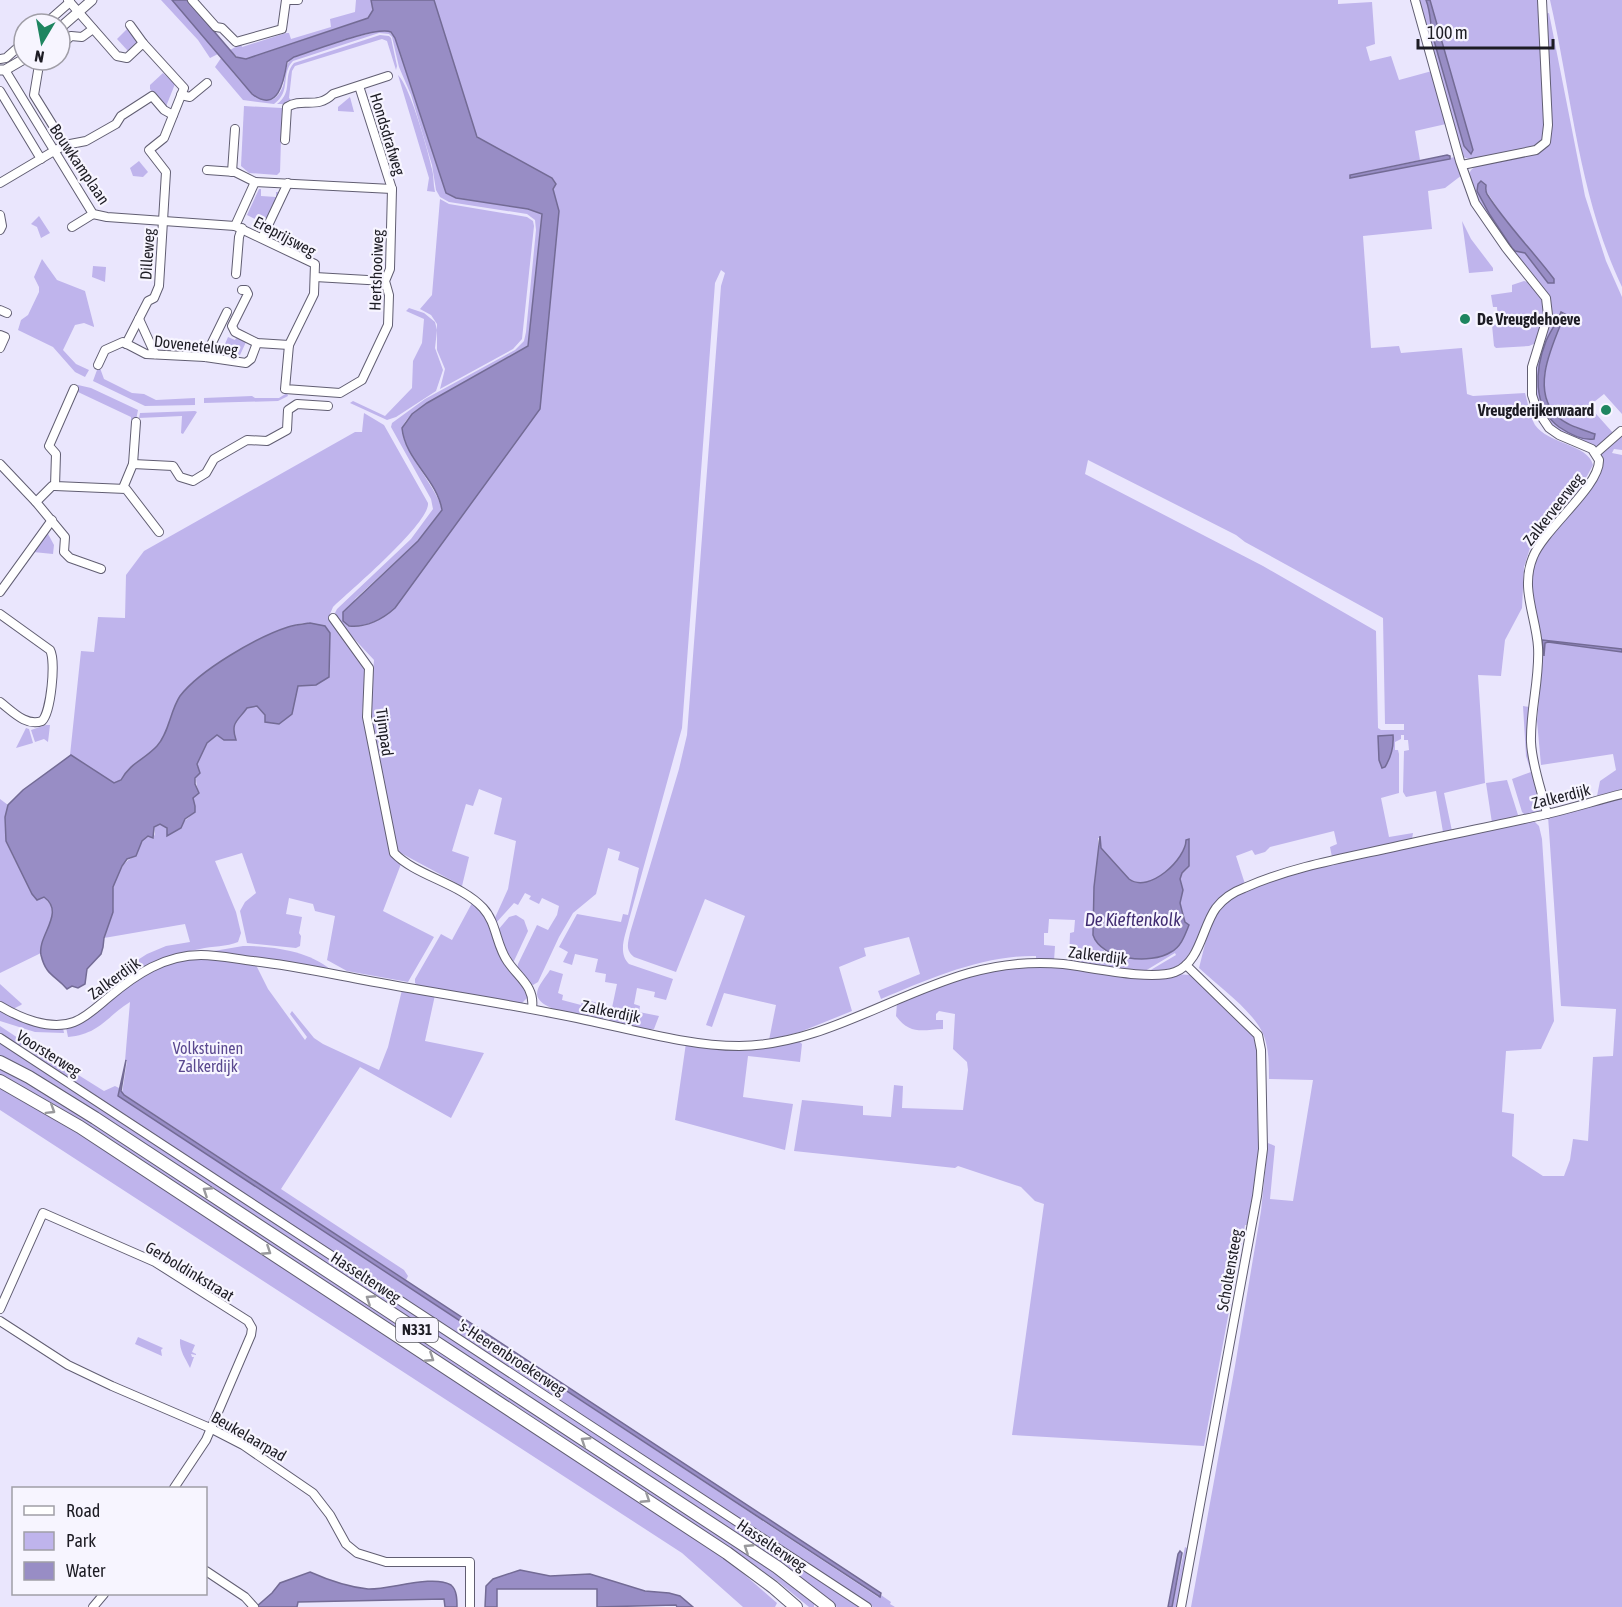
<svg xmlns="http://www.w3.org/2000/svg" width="1622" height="1607" font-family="'Asap Condensed',sans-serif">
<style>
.green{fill:#bfb4ec;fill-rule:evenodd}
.water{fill:#988dc5;stroke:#736b95;stroke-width:1.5}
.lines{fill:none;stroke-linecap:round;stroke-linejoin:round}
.minor-casing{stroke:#615e72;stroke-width:10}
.tertiary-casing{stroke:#615e72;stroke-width:11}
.primary-casing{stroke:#615e72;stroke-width:14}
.minor{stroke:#fff;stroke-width:8}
.tertiary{stroke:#fff;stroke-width:9}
.primary{stroke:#fff;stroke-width:12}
.oneway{stroke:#99999c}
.poi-dot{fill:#1e8560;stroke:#f7f5ff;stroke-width:2}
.labels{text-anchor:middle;stroke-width:4.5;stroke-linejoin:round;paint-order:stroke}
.shield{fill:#f7f5ff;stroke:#5e5d66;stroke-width:1.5}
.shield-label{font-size:15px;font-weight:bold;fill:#1d1c24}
.street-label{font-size:16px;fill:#1d1c24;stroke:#f7f5ff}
.poi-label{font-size:16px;font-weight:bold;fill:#1d1c24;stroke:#f7f5ff;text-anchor:start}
.park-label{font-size:16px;fill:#5a488f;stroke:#f7f5ff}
.water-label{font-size:18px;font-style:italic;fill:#402c71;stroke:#f7f5ff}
</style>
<rect width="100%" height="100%" fill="#eae6fd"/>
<g class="green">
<path d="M161 0H172L218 54 210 58 198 40Z"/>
<path d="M356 0H371L373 10 370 17 246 59 238 58 230 50 241 44 242 47 286 33H289L291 39 331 27 330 19 355 12Z"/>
<path d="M434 0H1338V4L1372 2 1375 44 1366 47 1370 61 1391 56 1399 80 1432 71 1446 124 1415 131 1420 160 1350 175 1351 178 1455 157 1462 175 1445 188 1428 191 1432 229 1363 236 1371 348 1399 346 1401 353 1462 348 1467 394 1473 396 1525 393C1528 403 1530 416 1535 425 1548 444 1588 444 1593 465L1587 476 1530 548 1524 567 1522 608 1505 640 1501 676 1478 675 1485 783 1444 793 1452 831 1443 832 1436 791 1406 797 1403 792 1404 751 1409 750 1408 740H1404V735H1401V739L1395 742V750H1398L1399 754V793L1381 798 1389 837 1413 833 1412 839 1332 857 1330 847 1337 844 1334 831 1270 847 1265 852 1255 855 1252 850 1236 856 1245 884 1224 896 1184 962 1169 970 1149 971 1176 955 1175 953 1145 971 1116 969 1069 962 1070 933 1074 932 1075 920 1049 919 1048 933H1044V945L1055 946 1054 961 1036 960V956C983 955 929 979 881 999L878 991 920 974 909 937 864 948 866 956 839 967 852 1011 800 1032 769 1040 776 1005 724 993 712 1027 706 1025 745 916 705 899 676 972 634 957C625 950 628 943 630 933L679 769 687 735 721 286 725 273 721 270 715 283 682 728 629 920C626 934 617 952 629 964L673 979 666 1000 654 997 655 992 637 988 634 1004 640 1006 639 1012 659 1016 654 1029 646 1030 609 1022 617 984 605 982 606 974 595 972 598 959 575 954 572 965 563 962 568 952 559 947 577 914 621 922 623 914 628 915 639 868 618 860 620 852 608 848 596 894 573 913 559 937 538 982 533 985 530 984 517 970 518 964 537 925 548 930 557 915 559 906 542 898 539 904 529 899 531 896 525 893 518 905 514 903 495 924 494 920 508 889 516 841 494 834 502 798 479 789 473 806 466 804 452 851 469 857 462 886 397 851 370 718 374 660 345 629 335 613 337 609 411 539 433 509 431 499 391 427 392 423 425 399 515 350 524 341 526 332 536 230 535 220 527 214 449 202 440 197 436 190 432 165 411 95 399 67 392 37 389 34 379 33 293 61C280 74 292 91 274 104L243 100 215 67 221 58C233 71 268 125 283 86 286 77 284 66 291 59 307 50 372 30 389 31L395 38 446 193 456 198 528 209 542 214 528 346 427 403C419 409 407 416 403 426 396 444 439 489 442 510L418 541 355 599 347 626C365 630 384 618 396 606L540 409 559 211 553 189 556 183 552 178 480 139 476 134ZM1088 460 1236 535 1245 542 1383 618 1385 724H1404V730H1381L1378 728 1376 631 1263 566 1085 474ZM1098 838H1100L1101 848 1129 879C1149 895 1185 859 1186 840L1187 869 1182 873 1180 879 1183 890 1180 903 1186 924 1152 958 1119 956 1104 951Z"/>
<path d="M1418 0H1426L1431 12V27L1464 146 1473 150 1430 0H1539L1545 137 1538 146 1473 160 1463 157Z"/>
<path d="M1550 0H1622V287C1579 197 1572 96 1550 0Z"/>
<path d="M1549 13 1585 196 1606 261 1622 297V414L1604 394 1589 406 1614 434 1596 449C1580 442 1564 436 1550 425 1518 398 1542 342 1551 310L1547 295C1520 262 1478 219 1468 176L1471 170 1476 166 1538 152C1548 149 1550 142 1551 133L1545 14ZM1485 189 1502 215 1554 279 1535 265 1525 253 1515 251 1512 248 1490 215 1482 198ZM1561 312 1565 314C1554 343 1529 388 1557 416 1567 426 1582 429 1595 434L1554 423 1545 411 1543 352 1547 339 1556 326Z"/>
<path d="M128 28 139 41 128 51 117 39Z"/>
<path d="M380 35 389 36 391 38 397 66 396 70 387 41 382 39 295 66 292 71 289 98 291 100 284 104H277C294 92 282 76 294 63Z"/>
<path d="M163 73 175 84 165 109 150 89V85Z"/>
<path d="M398 75C410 86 428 150 432 169 434 176 433 184 435 192L427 191 429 178Z"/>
<path d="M350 97 354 112 338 111V107Z"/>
<path d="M244 106 282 108 280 172 277 175 249 173 241 166Z"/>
<path d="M139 161 148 172 143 177 133 176 130 168Z"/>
<path d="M259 189H261V196L276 197V192H280L265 224 247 215Z"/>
<path d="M440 199 449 204 527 217 533 221 534 226 522 339 513 349 440 389 445 369 437 350V324L431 315 420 309 432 295Z"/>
<path d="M39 216 50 233 41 238 37 227 31 224Z"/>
<path d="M1462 221 1471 239 1493 268V271L1469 273Z"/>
<path d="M42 259 57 280 85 291 94 326V327L84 323 75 325 63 350 76 364 89 370 85 377 75 372 53 347 18 330 21 320 28 315 39 292V287L34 277Z"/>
<path d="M93 266 106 267 105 282 92 277Z"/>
<path d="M1524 281 1531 283C1550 310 1546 313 1536 343L1529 346 1496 348 1494 346 1492 325 1498 324 1497 307H1493L1491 295 1512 292V285Z"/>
<path d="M409 308 424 313 435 322 437 330 435 348 443 370 436 391 396 417 387 420 350 403 353 401 385 416 412 388 413 361 422 343 424 319 406 311Z"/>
<path d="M228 337 235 340 236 338 246 342 240 355H235V352L222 351Z"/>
<path d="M100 368 104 379 132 393 144 394 156 400 195 398V405L145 406 93 381 97 370Z"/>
<path d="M78 385 91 388 138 410 136 420H131V417L78 392 76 390Z"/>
<path d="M287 393 288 396 278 401 204 403V398L252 396 255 398H279Z"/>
<path d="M195 411 197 412 183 434 181 433 182 416 139 418 140 413Z"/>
<path d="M364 413 384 425 428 503C430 523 351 590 333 607L330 614 366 665 367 675 362 713 389 849 392 857 401 864 383 911 434 937 408 982 347 971 327 960 335 916 315 911 313 904 289 898 286 914 302 917 299 933 301 936 300 946 296 948 247 943 240 911 245 902 256 893 242 853 215 861 236 912 241 933 238 942C227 947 212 946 200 949 167 955 131 968 106 992L122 970 147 954 166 946 190 942 185 924 104 938C107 929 111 919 113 910 114 902 112 893 113 886 116 873 124 860 136 856L142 840 149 836 153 838 155 834 154 827 160 824 167 828V836L195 812V806L193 798 199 793C192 776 197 747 214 737 220 733 227 733 233 732V724L247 708 257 706 265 715 296 691 298 686 302 684 310 686 329 677 330 669V633C324 630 316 623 310 623 280 620 198 673 180 696 170 711 169 733 157 746 145 759 129 764 121 780L114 783 70 755 81 651 94 652 98 617 125 618 126 575 144 551 355 432H362Z"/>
<path d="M1622 432V450L1614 449 1612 453 1622 455V649L1542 640C1537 618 1527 593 1532 570 1539 534 1613 488 1601 453Z"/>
<path d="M47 532 54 545 53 554 33 552Z"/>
<path d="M1547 641 1622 652V789L1597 796 1600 781 1616 770 1613 754 1541 765 1537 721 1543 655H1545V643Z"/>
<path d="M1523 706 1530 707 1542 807 1538 813 1526 816 1522 812 1512 779 1531 772 1526 756Z"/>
<path d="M46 725H50L48 742 44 739 35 742 31 730Z"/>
<path d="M26 728 29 729 33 743 16 748Z"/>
<path d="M1507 780 1518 815 1516 818 1492 823 1486 783Z"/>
<path d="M1622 796V1607H1191L1235 1366 1261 1211 1268 1143 1275 1146 1270 1199 1293 1201 1313 1080 1269 1079C1269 1064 1269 1050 1264 1036 1255 1012 1218 986 1199 968L1210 924 1226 901 1245 889 1302 871 1396 848 1534 821 1539 826 1542 839 1554 1021 1541 1049 1506 1051 1502 1112 1514 1114 1512 1156 1543 1176H1564L1570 1160 1573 1139 1588 1141 1593 1057 1613 1056 1616 1009 1561 1006 1548 816Z"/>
<path d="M0 799 8 805C0 841 13 864 38 890 44 897 52 902 52 913 53 927 42 940 41 953L0 973Z"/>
<path d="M472 903 485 916 498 953 527 990 528 997 522 1003 418 986 415 983V979L441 934 452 940Z"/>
<path d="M516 915 524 920 528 931 514 961 512 962 502 947 498 930 509 917Z"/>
<path d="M243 946C272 946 309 951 331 970L208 952Z"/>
<path d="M199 958 253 963 256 965 268 989 305 1040 307 1037 290 1014 292 1011 314 1038 323 1044 379 1070 388 1047 402 990 435 995 425 1041 484 1053 451 1118 360 1067 281 1189 404 1270 408 1276 406 1280 122 1093 127 1061H125L130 1002C106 1017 100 1034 68 1037L66 1027C106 1000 148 961 199 958Z"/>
<path d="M1034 964 1066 968 1191 975 1254 1034 1259 1048V1144L1257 1179 1248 1225H1245L1204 1446 1012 1435 1044 1204 1035 1201 1021 1187 958 1166 955 1168 794 1151 802 1100 863 1106V1115L891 1117 894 1085 903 1086 902 1108 963 1110 968 1070 967 1062 953 1049 955 1014 939 1011 936 1014V1020H943V1029C922 1030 910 1035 896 1016L897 1003C944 985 984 968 1034 964Z"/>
<path d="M550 970 563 974 558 993 563 995 562 1000 581 1005 583 999 605 1005 603 1020C589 1017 538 1012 537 994 537 986 546 977 550 970Z"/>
<path d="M0 984 22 1004 21 1005 13 1009 0 1002Z"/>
<path d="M0 1010 63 1028 64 1033 35 1032 0 1021Z"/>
<path d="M0 1026 27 1044 18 1046 0 1034Z"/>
<path d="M799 1041 802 1044 800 1062 748 1056 743 1097 793 1104 785 1150 675 1120 686 1043C724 1051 762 1051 799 1041Z"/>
<path d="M0 1042 861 1607H837L785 1566 0 1056Z"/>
<path d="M32 1046 104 1091 115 1086 119 1088V1096L878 1597 881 1595 891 1602 890 1604 895 1607H873L34 1055Z"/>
<path d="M0 1067 46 1092 782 1576 822 1607H818L814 1604V1607H809L776 1580 88 1127 0 1076Z"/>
<path d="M0 1086 56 1117 729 1561 777 1603 775 1607H743L682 1553 0 1110Z"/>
<path d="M138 1337 163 1348 161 1350 162 1356 135 1344Z"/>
<path d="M180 1339 195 1345 192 1352 196 1354V1355L191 1354 192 1357H194L190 1368C186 1359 179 1351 180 1339Z"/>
<path d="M1185 1547 1189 1549 1178 1607H1172Z"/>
</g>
<g class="water">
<path d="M172 0H187L230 50 236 57 246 59 368 18 373 10 371 0H434L477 137 552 178 556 184 553 189 559 211 540 409 395 608C383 619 366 628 349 626L343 621V612L418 541 442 510C437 479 405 460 402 428L412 414 427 403 528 346 542 214 528 209 456 198 446 193 395 38 391 32C376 26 313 51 294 57L287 62C284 81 278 114 252 94Z"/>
<path d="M1426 0H1430L1473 150 1471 154 1464 146 1433 37C1430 24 1431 13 1426 0Z"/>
<path d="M1447 155 1450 156V159L1350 178V175Z"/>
<path d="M1481 181 1486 185C1486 188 1485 190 1487 194 1506 224 1532 250 1554 279V283H1548L1525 253 1515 251 1512 248 1490 215 1477 191 1478 184Z"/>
<path d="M1561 312 1565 314C1554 342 1529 389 1557 416 1567 426 1582 429 1595 434L1594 439C1583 441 1568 433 1559 427 1532 407 1535 369 1546 341 1550 331 1557 323 1561 312Z"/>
<path d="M310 623 325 626 330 633 329 677 316 685 298 686 292 714 279 724 265 722V715L257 706 247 708C238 721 230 722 236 740H224L217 735 207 743 197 764 200 773 195 778V784L199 793 193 798 195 806V812L185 819 181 828 167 836V828L160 824 154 827 153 838 148 836 142 841 136 856 127 859 122 866 113 887V912L104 938 103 947 101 954 87 969 85 984 78 988 72 986 67 989C55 975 46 976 41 955 37 936 66 913 44 897L37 900 32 894 6 841 5 817 8 805 23 790 71 755 114 783 121 780C131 762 144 760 157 746 169 733 170 711 180 696 200 670 257 637 288 627 295 625 303 624 310 623Z"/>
<path d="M1542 640 1622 649V652L1548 642 1545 643 1544 656Z"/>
<path d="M1393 735C1394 747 1391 757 1385 767L1382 768 1379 760 1378 736Z"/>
<path d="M1100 836 1101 848 1129 879C1149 894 1186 859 1186 840L1189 839V866L1182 873 1180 879 1183 890 1180 903 1182 911 1185 922 1189 925C1185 935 1181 947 1171 952 1151 965 1101 960 1093 935L1094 887Z"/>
<path d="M126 1060 121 1091 124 1095 881 1593 880 1597 118 1096Z"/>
<path d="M1180 1551 1182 1553 1172 1607H1168L1178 1554Z"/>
<path d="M520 1570 550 1576 590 1574 645 1591 669 1593 680 1596 693 1607H677L676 1605 597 1607V1589H497V1607H485L486 1586 493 1579Z"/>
<path d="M310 1572C328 1580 348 1587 368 1589 389 1590 433 1574 451 1585 457 1590 457 1600 457 1607H445L444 1599 298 1602 297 1607H256L272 1593 280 1583Z"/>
</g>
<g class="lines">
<g class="minor-casing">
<g id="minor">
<path d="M68 0 117 56 127 58 143 43 184 88 164 138 149 150 166 172 159 286 154 298 148 301 126 344"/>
<path d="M192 0 216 27 222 28 236 42 282 29 286 0"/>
<path d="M289 0H298"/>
<path d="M1415 0 1460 161 1475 203 1506 248 1546 298 1548 315 1532 367V395L1537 410 1549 428 1559 435 1592 449 1599 460C1600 486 1544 529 1533 557 1520 588 1536 616 1538 647 1540 678 1530 710 1531 742 1532 766 1542 791 1547 814"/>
<path d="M45 24 70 2"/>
<path d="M130 25 143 43"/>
<path d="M60 46 71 36 82 37 93 29"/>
<path d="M0 59 6 58 24 42"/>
<path d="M44 60 39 65 34 95 65 145"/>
<path d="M5 70 93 214 107 217 235 226 315 264 314 294 289 345 285 389 340 393 362 380 388 325 389 295 385 281 390 269 392 189 359 86"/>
<path d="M0 91 41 159"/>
<path d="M181 95 190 97 207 83"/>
<path d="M285 140 287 107C302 97 317 110 333 94L388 76"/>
<path d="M1462 165 1536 150 1546 142 1548 125 1542 0"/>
<path d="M207 170 235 172 255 182"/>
<path d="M232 172 235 129"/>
<path d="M0 183 54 151 65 145 86 141 116 124 121 116 152 96 164 110 173 115"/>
<path d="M0 215 2 226 0 230"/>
<path d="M235 226 255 182 392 189"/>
<path d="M72 227 93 214"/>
<path d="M262 238 288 183"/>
<path d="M236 274 239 237 242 228"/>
<path d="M315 277 385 281"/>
<path d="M242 290H246L248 294 232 326 235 332 257 343 289 345"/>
<path d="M0 310 7 313"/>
<path d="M139 319 155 354"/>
<path d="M0 335 5 337 0 348"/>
<path d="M205 357 227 312"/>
<path d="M98 365 105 350 123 342 146 354 205 357 246 363 251 359 257 343"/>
<path d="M74 389 49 446 56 454 55 486 126 489 159 532"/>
<path d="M1596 453 1621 431"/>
<path d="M0 464 36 502 65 537 64 552 70 558 101 569"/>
<path d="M133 464 173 466 180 477 193 481 206 473 214 459 247 440 267 441 287 430 288 410 297 404 328 406"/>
<path d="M123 488 133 464 136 422"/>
<path d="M36 502 52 486H55"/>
<path d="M0 592 52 520"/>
<path d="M0 614 50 650C56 661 51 712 42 721 26 727 12 711 0 702"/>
<path d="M333 618 369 668 367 717 394 853C416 876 460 883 483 908 497 923 496 946 508 962 519 978 535 987 532 1008"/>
<path d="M0 1006C20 1018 50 1031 74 1022 87 1017 98 1006 109 997 136 974 165 955 201 955 219 955 236 959 253 961 290 965 327 973 364 980 438 994 512 1004 586 1020 634 1030 690 1046 739 1046 822 1045 891 995 969 973 1001 964 1030 961 1063 964 1090 967 1150 981 1175 972 1200 963 1202 927 1216 908 1223 899 1233 892 1244 888 1291 867 1344 858 1394 847 1442 836 1490 827 1538 816 1566 810 1594 801 1622 794"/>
<path d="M0 1038 867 1607"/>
<path d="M0 1309 43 1213 155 1262 248 1321 252 1328 251 1335 206 1440 174 1488"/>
<path d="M0 1321 68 1365 112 1386 210 1428 243 1445 313 1493 330 1515 346 1544 357 1553 386 1562H470V1607"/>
<path d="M206 1571 245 1597 254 1607"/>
<path d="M93 1607 104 1594"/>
<path d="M1181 1607 1257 1196 1263 1149 1261 1050 1258 1035 1186 965"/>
</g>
</g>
<g class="tertiary-casing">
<g id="tertiary">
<path d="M60 28 92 0"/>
<path d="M0 70H5L24 59"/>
</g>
</g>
<g class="primary-casing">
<g id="primary">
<path d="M0 1062 29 1077 95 1118 777 1567 829 1607"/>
<path d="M0 1081 80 1127 727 1553 773 1587 796 1607"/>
</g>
</g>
<use href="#minor" class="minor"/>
<use href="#tertiary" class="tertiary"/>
<use href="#primary" class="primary"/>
</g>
<defs><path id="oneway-chevron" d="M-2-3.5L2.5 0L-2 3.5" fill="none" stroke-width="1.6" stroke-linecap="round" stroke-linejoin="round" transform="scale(1.5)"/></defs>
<g class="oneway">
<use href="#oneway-chevron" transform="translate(51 1110) rotate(32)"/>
<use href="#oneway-chevron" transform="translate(207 1191) rotate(-147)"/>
<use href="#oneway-chevron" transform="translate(267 1251) rotate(33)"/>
<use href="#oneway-chevron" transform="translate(370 1299) rotate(-147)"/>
<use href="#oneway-chevron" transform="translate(430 1358) rotate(33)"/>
<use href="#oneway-chevron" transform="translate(585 1441) rotate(-147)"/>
<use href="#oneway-chevron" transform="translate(646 1499) rotate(33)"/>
<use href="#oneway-chevron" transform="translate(748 1548) rotate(-147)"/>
</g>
<g class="poi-dot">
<circle cx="1465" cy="319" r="6"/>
<circle cx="1606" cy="410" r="6"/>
</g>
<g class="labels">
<rect class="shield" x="396" y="1318" width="42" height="24" rx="4.5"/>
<g class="shield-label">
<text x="417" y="1335">N331</text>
</g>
<g class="street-label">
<text transform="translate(388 134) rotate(73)" y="6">Hondsdrafweg</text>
<text transform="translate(80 164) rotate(56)" y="6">Bouwkamplaan</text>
<text transform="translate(285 236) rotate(28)" y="6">Ereprijsweg</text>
<text transform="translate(147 254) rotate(-86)" y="6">Dilleweg</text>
<text transform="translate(376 270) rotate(-88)" y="6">Hertshooiweg</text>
<text transform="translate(196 345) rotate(6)" y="6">Dovenetelweg</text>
<text transform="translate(1553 509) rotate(-52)" y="6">Zalkerveerweg</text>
<text transform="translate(385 732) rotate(82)" y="6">Tijmpad</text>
<text transform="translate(1561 796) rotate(-14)" y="6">Zalkerdijk</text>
<text transform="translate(1098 955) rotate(7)" y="6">Zalkerdijk</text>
<text transform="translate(114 978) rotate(-36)" y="6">Zalkerdijk</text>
<text transform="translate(611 1011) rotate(12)" y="6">Zalkerdijk</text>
<text transform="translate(49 1053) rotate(32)" y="6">Voorsterweg</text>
<text transform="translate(1229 1270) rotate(-80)" y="6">Scholtensteeg</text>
<text transform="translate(190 1271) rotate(31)" y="6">Gerboldinkstraat</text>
<text transform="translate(366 1277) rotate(33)" y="6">Hasselterweg</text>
<text transform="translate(512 1357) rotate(33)" y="6">'s-Heerenbroekerweg</text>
<text transform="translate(249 1436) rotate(30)" y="6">Beukelaarpad</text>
<text transform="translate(772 1545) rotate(34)" y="6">Hasselterweg</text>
</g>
<g class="poi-label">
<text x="1477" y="325">De Vreugdehoeve</text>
<text x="1594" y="416" text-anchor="end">Vreugderijkerwaard</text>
</g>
<g class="park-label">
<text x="208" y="1054">Volkstuinen<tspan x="208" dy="18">Zalkerdijk</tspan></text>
</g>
<g class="water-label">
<text x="1133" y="926">De Kieftenkolk</text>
</g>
</g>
<rect x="12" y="1487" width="195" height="108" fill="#f7f5ff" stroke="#a09ea7" stroke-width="1.5"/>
<rect x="24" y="1506" width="30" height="9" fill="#ffffff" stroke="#a09ea7" stroke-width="1.5"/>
<text x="66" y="1517" font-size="18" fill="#1d1c24">Road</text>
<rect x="24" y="1532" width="30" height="18" fill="#bfb4ec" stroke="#a09ea7" stroke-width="1.5"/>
<text x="66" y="1547" font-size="18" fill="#1d1c24">Park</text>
<rect x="24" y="1562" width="30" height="18" fill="#988dc5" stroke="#a09ea7" stroke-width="1.5"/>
<text x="66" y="1577" font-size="18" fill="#1d1c24">Water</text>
<g transform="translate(42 42) rotate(190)"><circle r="28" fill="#f7f5ff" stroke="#a09ea7" stroke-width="1.5"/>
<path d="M0-4.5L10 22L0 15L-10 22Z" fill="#1e8560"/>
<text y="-9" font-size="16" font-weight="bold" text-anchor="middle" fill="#1d1c24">N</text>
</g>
<path d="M1418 39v9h135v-9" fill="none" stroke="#1d1c24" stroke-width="3"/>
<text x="1427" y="39" font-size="18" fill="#1d1c24" stroke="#f7f5ff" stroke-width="4.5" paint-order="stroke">100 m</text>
</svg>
